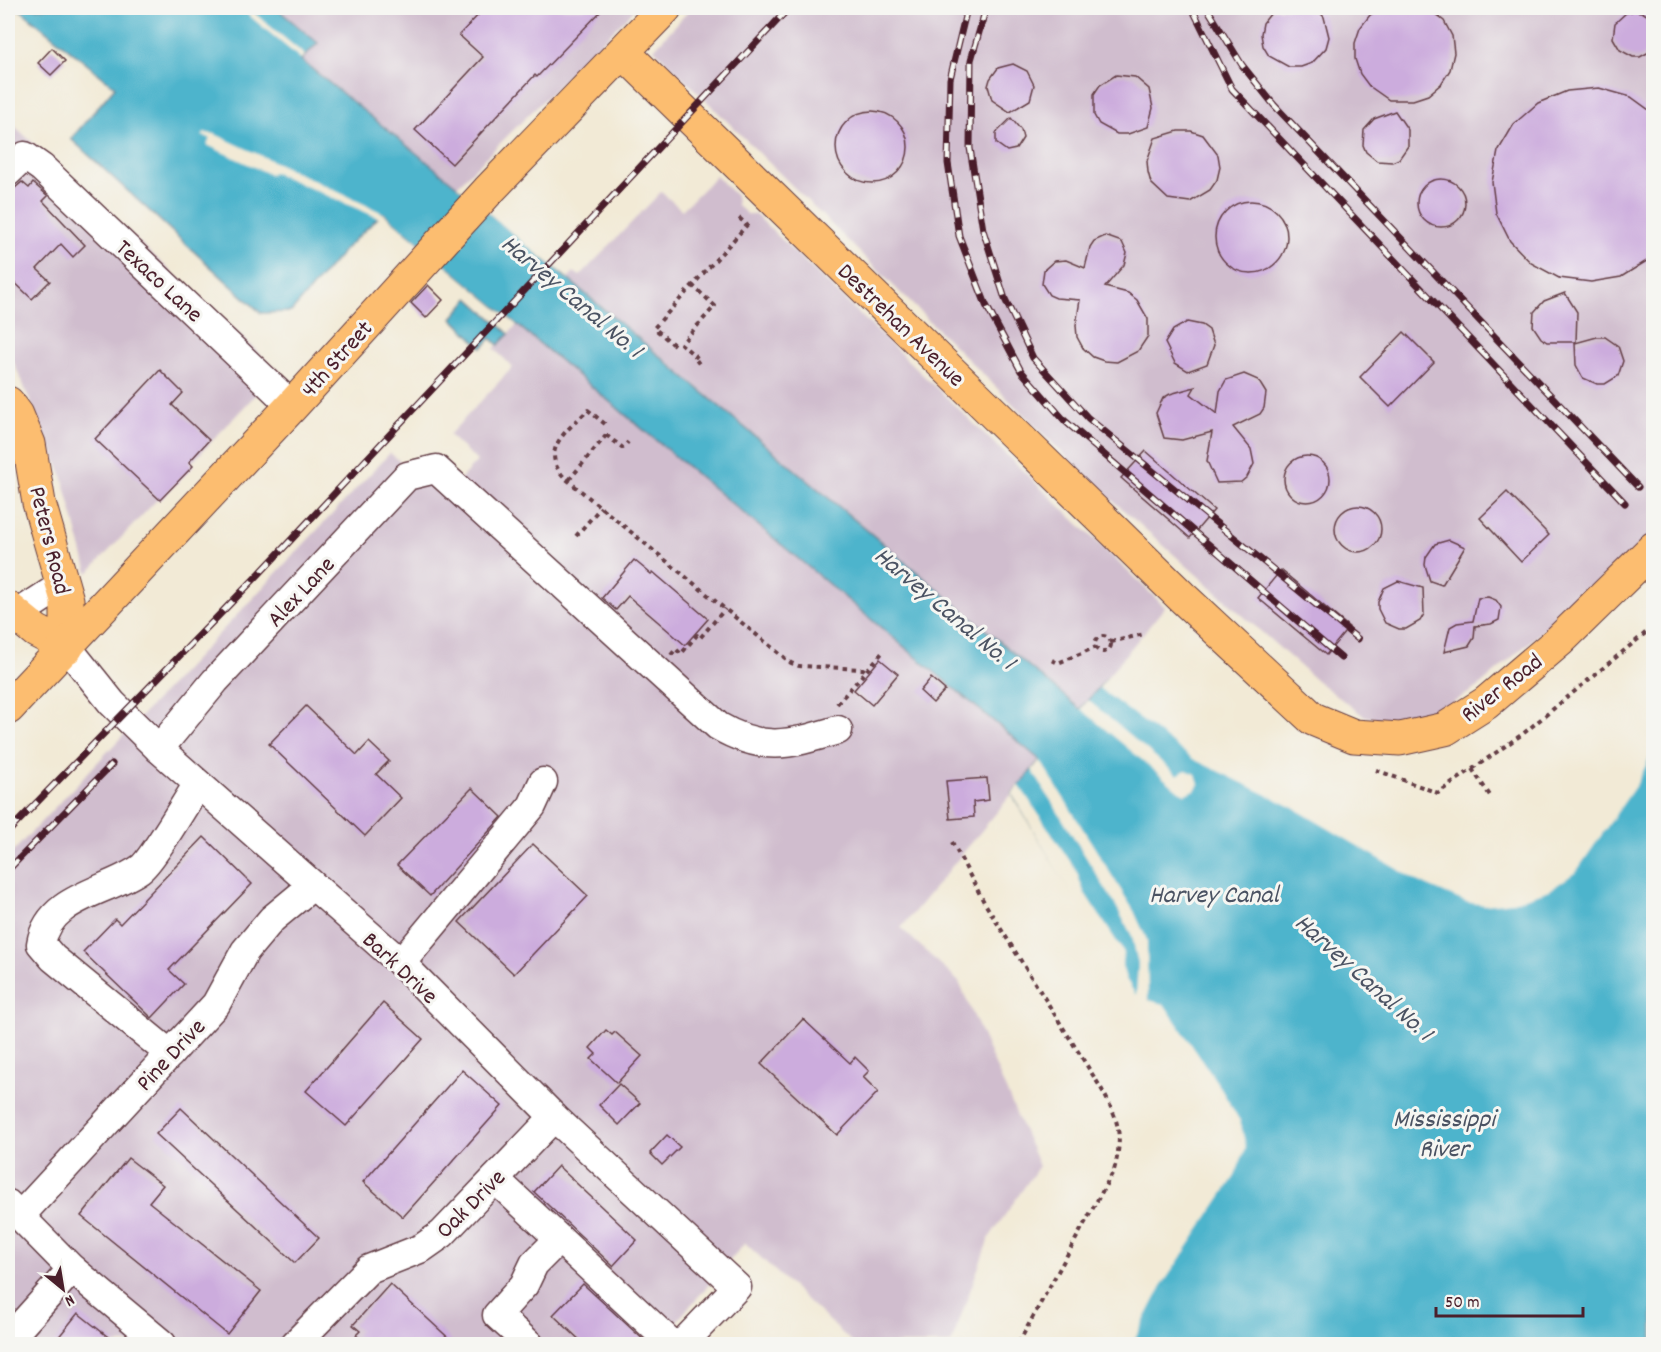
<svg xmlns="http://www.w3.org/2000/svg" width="1661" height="1352" font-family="Dekko,sans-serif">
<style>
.industrial{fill:#d0bdce}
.water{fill:#4eb4cc;stroke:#4c6a7c;stroke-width:1.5}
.pier{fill:#f2ead6}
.building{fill:#ccacdd}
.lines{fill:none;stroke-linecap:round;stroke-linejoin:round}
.minor-casing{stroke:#633d45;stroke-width:31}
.major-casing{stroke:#633d45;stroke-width:35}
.path{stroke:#633d45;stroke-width:4;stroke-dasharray:4.5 4.5;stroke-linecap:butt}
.minor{stroke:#fff;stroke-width:28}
.major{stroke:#fcbd6f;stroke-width:33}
.rail-casing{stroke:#4a1f2b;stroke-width:7}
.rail{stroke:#f6f6f2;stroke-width:4.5;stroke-dasharray:14;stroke-linecap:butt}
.labels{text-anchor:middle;stroke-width:6;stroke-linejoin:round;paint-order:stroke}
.street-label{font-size:24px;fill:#4a1f2b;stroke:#f6f6f2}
.water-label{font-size:26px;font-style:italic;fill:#4b5363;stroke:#f6f6f2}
</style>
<rect width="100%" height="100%" fill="#f6f6f2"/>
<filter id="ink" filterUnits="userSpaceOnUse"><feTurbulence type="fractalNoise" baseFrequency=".0167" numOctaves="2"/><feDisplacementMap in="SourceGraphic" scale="12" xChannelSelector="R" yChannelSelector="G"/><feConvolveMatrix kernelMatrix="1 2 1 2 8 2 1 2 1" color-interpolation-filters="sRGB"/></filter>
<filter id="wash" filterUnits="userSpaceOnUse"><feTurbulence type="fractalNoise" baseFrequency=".008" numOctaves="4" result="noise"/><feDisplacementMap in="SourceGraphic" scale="24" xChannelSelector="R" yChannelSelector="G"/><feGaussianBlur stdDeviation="1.35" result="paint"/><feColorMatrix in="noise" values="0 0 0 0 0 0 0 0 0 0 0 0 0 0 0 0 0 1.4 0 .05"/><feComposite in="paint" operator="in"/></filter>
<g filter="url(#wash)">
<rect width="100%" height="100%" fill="#f2ead6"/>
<g class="industrial">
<path d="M276 8H636L457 186 301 59 318 43Z"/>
<path d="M691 8H1653V534L1477 688 1437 711 1391 722 1364 716 1317 681 1094 484 654 49Z"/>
<path d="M8 120 278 371 88 573 62 475 13 361 8 354Z"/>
<path d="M716 176 736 196 737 205 747 214H755L1165 607 1081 709 568 278 574 272 580 276 661 192 682 210Z"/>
<path d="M517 325 1040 760 901 928 959 982 1039 1166 989 1238 951 1344H854L745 1243 657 1344H8V857L390 453 444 497 477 461 449 435 513 367 494 349Z"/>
</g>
<g class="water">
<path d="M18 8H276L318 43 301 60 457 186 1080 709 1107 678 1198 749 1409 855 1488 887 1574 852 1618 798 1653 737V1344H1115L1219 1194 1235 1139 1205 1084 1148 1000 1124 993 1110 956 1012 794 1040 760 383 213 346 248 291 312 261 313 71 139 115 87Z"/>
<path d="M469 298 509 334 498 345 491 338 482 348 452 318Z"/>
</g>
<g class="pier">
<path d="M240 8H248L305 55 301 59Z"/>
<path d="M205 133 215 134 383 213 517 325 515 327 383 217 381 219 273 172 271 175 207 145 210 138 202 136Z"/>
<path d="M459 184 529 244 570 276 568 278 527 246 457 186Z"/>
<path d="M1108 676 1200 747 1410 853 1488 884 1572 850 1616 797 1653 734V750L1638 782 1576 872 1550 890 1513 902 1485 905 1465 902 1419 882 1292 807 1193 759 1099 688Z"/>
<path d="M1088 700 1177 775 1186 770 1196 774 1199 784 1195 790 1185 794 1179 791 1081 709Z"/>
<path d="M1040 760 1134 911 1147 940 1148 1000 1164 1004 1218 1084 1240 1121 1246 1147 1235 1176 1163 1284 1132 1344H1112L1131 1308 1173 1246 1216 1193 1231 1140 1202 1086 1146 1002 1121 994 1108 957 1012 794 1019 785 1076 870 1084 892 1123 951 1122 966 1126 979 1136 995 1138 964 1132 936 1115 904 1032 770Z"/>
</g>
<g id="blocks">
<g class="building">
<path d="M485 8H604L537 77 535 75 452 164 415 130 483 57 459 35Z"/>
<path d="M1275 8H1316L1324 17 1329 37 1326 48 1312 63 1301 67H1289L1269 56 1263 46 1261 34 1263 23Z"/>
<path d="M1381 8H1427L1444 21 1452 36 1454 53 1450 70 1441 84 1428 95 1413 100H1389L1369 86 1360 74 1355 59V43L1360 28 1370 15Z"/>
<path d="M1634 11 1642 12 1653 19V50L1640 57H1633L1620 50 1613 38 1615 23 1626 13Z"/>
<path d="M52 48 65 61 51 75 38 63Z"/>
<path d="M1013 64 1027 71 1034 85 1030 100 1010 112 992 100 988 86 990 79 998 68Z"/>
<path d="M1116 75 1135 77 1149 89 1153 108 1148 127 1128 134H1117L1099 124 1094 115V94L1100 85Z"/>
<path d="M1599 88 1631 97 1653 113V257L1621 277 1591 282 1559 278 1531 263 1510 241 1496 213 1492 182 1498 151 1514 124 1538 103 1567 91Z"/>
<path d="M1395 111 1408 130V146L1399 159 1392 162 1377 161 1366 152 1363 145 1364 130 1374 119Z"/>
<circle cx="872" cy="147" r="36"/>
<path d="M1011 118 1021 130 1023 138 1016 149 1007 151 996 143V133Z"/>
<path d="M1178 131H1191L1203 135 1218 155 1220 167 1217 180 1210 190 1190 202 1168 199 1151 183 1148 172 1147 161 1155 138Z"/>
<circle cx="1441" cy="203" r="24"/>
<path d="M22 182 29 188 33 183 48 196 43 201 85 245 73 257 61 244 37 269 50 281 32 299 8 276V194Z"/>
<circle cx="1251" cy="237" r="36"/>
<path d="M1105 236 1122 242 1127 253 1124 265 1105 287 1128 293 1137 300 1148 319V336L1138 351 1117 362 1104 361 1093 357 1083 348 1077 337 1076 325 1080 300 1056 298 1049 295 1042 284 1044 270 1054 261 1066 260 1085 268 1090 247 1094 241Z"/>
<path d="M428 285 443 300 426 318 411 303Z"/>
<path d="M1565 293 1577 312 1576 342H1547L1541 338 1533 326 1534 312 1544 301Z"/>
<path d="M1187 322 1202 325 1209 330 1214 345 1207 364 1188 371 1175 363 1165 343 1173 330Z"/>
<path d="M1404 332 1434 362 1390 407 1360 377Z"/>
<path d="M1597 337H1605L1618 346 1623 361 1618 376 1605 384H1597L1583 378 1576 365 1575 343Z"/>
<path d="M160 370 183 393 172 405 209 440 189 462 193 466 160 500 95 439Z"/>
<path d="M1244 374 1258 380 1266 393 1264 408 1260 414 1233 427 1251 449 1254 464 1247 477 1241 482 1217 483 1207 461 1212 432 1182 440 1164 438 1156 413 1163 398 1170 394 1195 387 1191 394 1217 414 1220 391 1226 380Z"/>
<path d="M1146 451 1214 510 1190 538 1121 478Z"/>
<circle cx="1307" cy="479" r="23"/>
<path d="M1507 492 1549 535 1521 562 1480 518Z"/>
<circle cx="1358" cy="529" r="23"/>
<path d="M1449 540 1465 547 1442 585 1430 581 1425 565 1426 557 1435 544Z"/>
<path d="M634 560 651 574 653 572 708 619 685 645 628 596 616 610 602 598Z"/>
<path d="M1281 570 1349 627 1326 655 1258 598Z"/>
<path d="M1398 581 1423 588 1424 614 1420 621 1406 629H1399L1385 623 1378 609V602L1384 588Z"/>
<path d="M1488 597 1496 600 1501 607 1499 620 1491 624 1475 626 1474 638 1469 646 1444 652 1450 627 1457 623 1473 621 1478 598Z"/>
<path d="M880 659 898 674 872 705 854 690Z"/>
<path d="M931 678 945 690 933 703 920 691Z"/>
<path d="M306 706 357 755 369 742 389 761 376 774 401 798 365 836 269 744Z"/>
<path d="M987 778 989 800 973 802 974 817 950 819 946 781Z"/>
<path d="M472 788 502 817 430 896 397 865Z"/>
<path d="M204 837 252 884 169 970 184 984 152 1018 83 952 115 919 120 924Z"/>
<path d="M533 844 588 896 514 974 459 922Z"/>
<path d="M383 1003 423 1039 346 1126 306 1091Z"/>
<path d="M803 1019 850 1063 855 1057 869 1071 863 1077 878 1092 837 1135 761 1064Z"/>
<path d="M606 1030 612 1035 615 1032 642 1056 617 1083 591 1059 596 1054 590 1048Z"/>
<path d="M462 1070 502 1106 403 1217 363 1182Z"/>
<path d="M619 1084 640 1103 619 1125 599 1105Z"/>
<path d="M181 1108 319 1238 295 1263 156 1134Z"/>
<path d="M667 1135 680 1147 662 1165 650 1153Z"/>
<path d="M128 1158 163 1185 149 1202 261 1291 227 1334 81 1216Z"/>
<path d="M558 1166 637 1240 613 1266 534 1192Z"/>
<path d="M390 1284 455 1344H366L356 1335 360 1331 353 1325Z"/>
<path d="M583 1284 648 1344H584L553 1315Z"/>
<path d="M78 1313 117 1344H53Z"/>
</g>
</g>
</g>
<g filter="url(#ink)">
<use href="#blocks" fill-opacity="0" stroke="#633d45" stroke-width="1.5"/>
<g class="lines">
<g class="minor-casing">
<g id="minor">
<path d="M8 172 25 156 42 168 292 406"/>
<path d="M16 615 62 585"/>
<path d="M67 647 112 703 159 749 401 963 554 1117 737 1287 682 1344"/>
<path d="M159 749 215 681 407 476 436 469 718 726C764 753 790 744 838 730"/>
<path d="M401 963 532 806 543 782"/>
<path d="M170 1054 53 958 41 944C49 896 106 893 140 869 152 861 187 800 198 784"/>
<path d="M495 1179 672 1344"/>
<path d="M8 1204 72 1269 162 1344"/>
<path d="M20 1216 216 1004 245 951 272 919 312 886"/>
<path d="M8 1340 72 1269"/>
<path d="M295 1344 369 1269 422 1248 442 1234 554 1117"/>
<path d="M529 1344 497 1315 524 1285 534 1264 559 1239"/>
</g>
</g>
<g class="major-casing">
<g id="major">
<path d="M623 52 1181 596 1313 719 1354 736 1400 739 1445 729 1486 703 1559 641 1654 548"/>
<path d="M8 403 17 415 29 444 39 503 67 600V647L36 631 8 608"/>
<path d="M8 708 292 406 488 191 665 8"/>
</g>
</g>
<g class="path">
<path d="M692 285 715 306 681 344 700 360 696 363"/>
<path d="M674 345 654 328 747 225 738 217"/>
<path d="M605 424 588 410C567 431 538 450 565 478L791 663 799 666 863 669 868 673"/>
<path d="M606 435 623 448 628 442"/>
<path d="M569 480 608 433"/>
<path d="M576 536 601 507"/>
<circle cx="1103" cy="644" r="8"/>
<path d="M1111 642 1144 634"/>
<path d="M671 655 676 649 681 654 697 635 700 638 725 609"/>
<path d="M1052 660 1058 663 1096 647"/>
<path d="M837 704 882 653"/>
<path d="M1472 769 1491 797"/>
<path d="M1376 770 1438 793 1524 733 1654 626"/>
<path d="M952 842 984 902 1101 1088C1118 1119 1124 1134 1114 1170L1018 1344"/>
</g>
<use href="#minor" class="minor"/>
<use href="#major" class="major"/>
<g class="rail-casing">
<g id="rail">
<path d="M967 8 950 79 948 163 959 236 986 305 1021 371 1065 421 1341 658"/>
<path d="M986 8 971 60 970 148 983 230 1005 299 1033 358 1088 418 1358 639"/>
<path d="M1192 8 1232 89 1625 503"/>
<path d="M1207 8 1242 65 1274 105 1638 487"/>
<path d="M8 832 260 573 789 8"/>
<path d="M8 870 112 764"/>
</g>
</g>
<use href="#rail" class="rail"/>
</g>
</g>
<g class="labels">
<g class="street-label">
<text transform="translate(160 280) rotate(43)" y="8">Texaco Lane</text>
<text transform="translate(902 324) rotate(44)" y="8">Destrehan Avenue</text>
<text transform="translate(336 358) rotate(-48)" y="8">4th Street</text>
<text transform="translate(51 540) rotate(76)" y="8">Peters Road</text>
<text transform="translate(300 591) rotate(-47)" y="8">Alex Lane</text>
<text transform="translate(1501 687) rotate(-38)" y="8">River Road</text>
<text transform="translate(401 967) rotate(43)" y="8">Bark Drive</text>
<text transform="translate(170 1054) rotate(-47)" y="8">Pine Drive</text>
<text transform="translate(470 1203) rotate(-45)" y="8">Oak Drive</text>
</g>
<g class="water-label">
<text transform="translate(573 295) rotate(40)" y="9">Harvey Canal No. 1</text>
<text transform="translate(946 607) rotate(40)" y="9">Harvey Canal No. 1</text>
<text x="1214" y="902">Harvey Canal</text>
<text transform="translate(1365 976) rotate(42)" y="9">Harvey Canal No. 1</text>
<text x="1444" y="1126">Mississippi<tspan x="1444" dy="30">River</tspan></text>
</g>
</g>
<rect width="1661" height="1352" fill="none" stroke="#f6f6f2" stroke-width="30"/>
<g transform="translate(63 1289) rotate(150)" stroke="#f6f6f2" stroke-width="4.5" paint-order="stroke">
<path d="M0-4.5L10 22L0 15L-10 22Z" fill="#4a1f2b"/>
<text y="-9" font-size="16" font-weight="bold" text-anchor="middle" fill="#4a1f2b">N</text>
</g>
<path d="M1436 1307v9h147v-9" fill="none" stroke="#4a1f2b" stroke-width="3"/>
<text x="1445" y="1307" font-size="18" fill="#4a1f2b" stroke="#f6f6f2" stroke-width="4.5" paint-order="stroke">50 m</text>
</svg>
